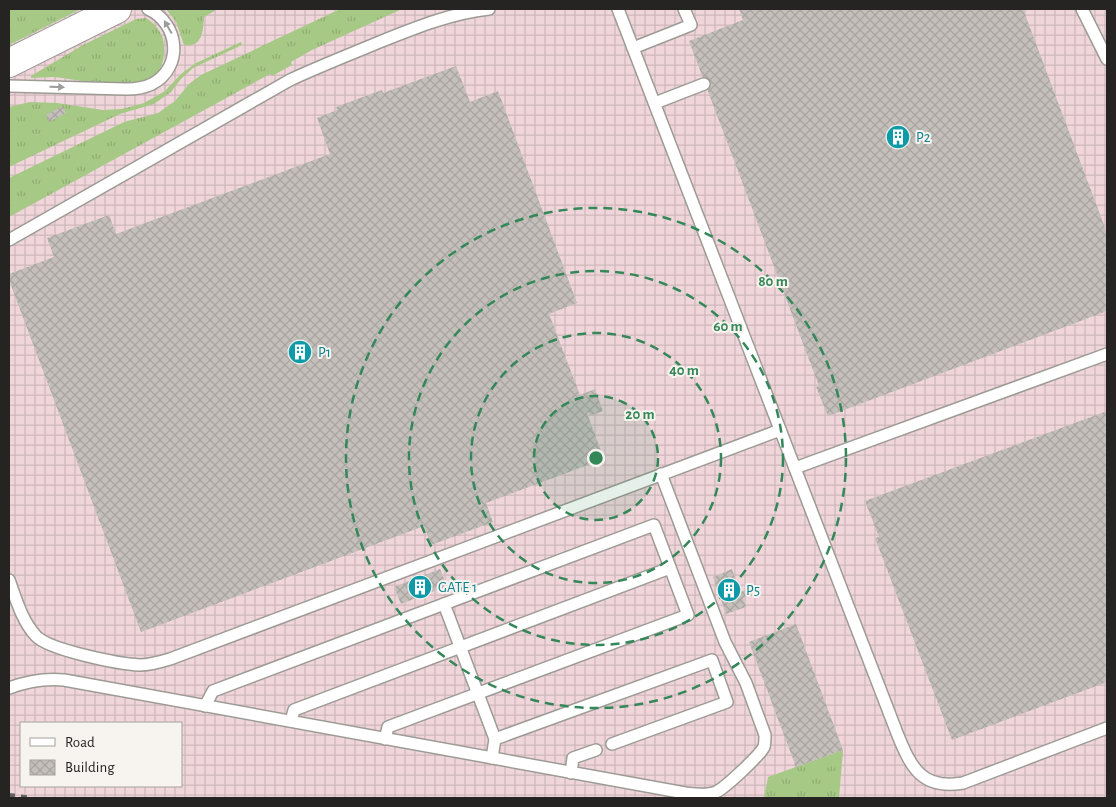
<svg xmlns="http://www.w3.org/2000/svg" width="1116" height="807" font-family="'Alegreya Sans',sans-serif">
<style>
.industrial{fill:url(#industrial-grid);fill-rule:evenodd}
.grass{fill:url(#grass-tufts)}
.building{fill:url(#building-cross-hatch)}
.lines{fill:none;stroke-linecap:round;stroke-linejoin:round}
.lane-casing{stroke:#9d9b95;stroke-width:14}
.secondary-casing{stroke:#9d9b95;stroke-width:30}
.lane{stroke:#fff;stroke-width:11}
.secondary{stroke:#fff;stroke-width:28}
.rail{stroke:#62615e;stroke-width:4;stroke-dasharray:6 6;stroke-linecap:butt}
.oneway{fill:#9d9c9c}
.ring{fill:none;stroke:#348759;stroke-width:2.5;stroke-dasharray:9 6}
.labels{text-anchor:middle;stroke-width:4;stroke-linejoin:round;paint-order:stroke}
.culture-label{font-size:15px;fill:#0d838f;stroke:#f7f4ef;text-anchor:start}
.centre{fill:#348759;stroke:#f7f4ef;stroke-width:2.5}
.ring-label{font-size:15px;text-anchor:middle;font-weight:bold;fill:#348759;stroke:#f7f4ef;stroke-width:4;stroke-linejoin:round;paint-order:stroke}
</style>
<defs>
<pattern id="industrial-grid" width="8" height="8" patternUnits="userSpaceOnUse" patternTransform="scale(1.25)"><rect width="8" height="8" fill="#f0d6db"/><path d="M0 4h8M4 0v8" fill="none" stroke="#ceb8bc"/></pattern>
<pattern id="grass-tufts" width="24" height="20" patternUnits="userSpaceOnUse" patternTransform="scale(1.25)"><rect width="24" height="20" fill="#a7c986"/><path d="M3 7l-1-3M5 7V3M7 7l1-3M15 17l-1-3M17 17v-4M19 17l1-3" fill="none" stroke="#90ac73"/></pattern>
<pattern id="building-cross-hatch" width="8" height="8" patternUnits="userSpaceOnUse" patternTransform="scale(1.25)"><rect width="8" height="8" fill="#c4bfbb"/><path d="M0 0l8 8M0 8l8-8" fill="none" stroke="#a8a4a0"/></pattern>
</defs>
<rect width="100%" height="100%" fill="#eae7e1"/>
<path class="industrial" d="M9 9H1107V798H9ZM21 723H181V786H21Z"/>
<g class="grass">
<path d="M9 9H81L9 45Z"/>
<path d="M166 9H218L204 17C203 30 203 48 184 45L176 22Z"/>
<path d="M340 9H402L312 50 291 62 292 65 272 76 270 74 9 217V178L124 122 158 113 175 101 189 84 201 75Z"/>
<path d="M146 18C155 23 164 34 164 46 168 106 89 80 54 77 47 77 39 78 31 78V76L81 46 136 19Z"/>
<path d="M241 42 242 45 193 68 181 79 171 92 154 104 120 114 9 167V107L30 102 57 103 103 110 122 109 144 103 165 91 181 74 196 63Z"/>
<path d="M843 750 839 798H764L768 777Z"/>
</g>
<g class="building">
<path d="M739 9H1023L1107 233V311L828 416 816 387 819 386 689 41 743 20Z"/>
<path d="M456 66 470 102 498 91 577 303 549 314 580 395 595 389 603 411 590 416 589 413H587L604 459 486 503 493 522 431 545 424 526 141 632 9 280V274L54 257 47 238 109 215 116 234 330 154 317 118 337 110 336 107 382 90 383 93Z"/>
<path d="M62 106 66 113 49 122 46 115Z"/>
<path d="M1107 411V682L952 740 875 538 879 537 865 501Z"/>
<path d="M440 569 447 586 401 604 394 587Z"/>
<path d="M732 569 740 592 750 588 752 595 743 598 746 607 726 614 713 577Z"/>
<path d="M796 624 843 750 796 767 749 642Z"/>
</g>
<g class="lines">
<g class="lane-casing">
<g id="lane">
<path d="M618 9 897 733C911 768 922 790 963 783L1107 728"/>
<path d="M1082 9 1107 59"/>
<path d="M633 48 691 25 684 9"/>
<path d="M9 86 126 89C135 89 144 88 152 84 184 67 179 23 148 9"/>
<path d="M655 103 704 84"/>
<path d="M9 240 290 80C320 66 351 54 382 41 417 27 452 13 489 9"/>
<path d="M795 468 1107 354"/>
<path d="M9 580C16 599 22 621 36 636 49 650 119 664 140 665 150 665 160 662 170 659L780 430"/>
<path d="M444 604 495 739"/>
<path d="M9 688C28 681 44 678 64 680L685 793C695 794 706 796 716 792 725 788 759 756 764 747 765 743 765 739 765 735L746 683 725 642 661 474"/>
<path d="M205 706 213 691 654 525 688 615 388 727 385 739"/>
<path d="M291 721 294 710 670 568"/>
<path d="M492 758 495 739 712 660 727 702 612 744"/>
<path d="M571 773 573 758 596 750"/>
</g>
</g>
<g class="secondary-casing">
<path id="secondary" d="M9 63 117 9"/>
</g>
<use href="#lane" class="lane"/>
<use href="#secondary" class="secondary"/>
<path class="rail" d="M9 795 32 798"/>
</g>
<defs><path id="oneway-solid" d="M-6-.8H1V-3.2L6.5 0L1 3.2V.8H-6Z" transform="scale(1.25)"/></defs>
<g class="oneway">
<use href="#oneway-solid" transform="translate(168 27) rotate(-120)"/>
<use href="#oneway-solid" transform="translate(57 87) rotate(2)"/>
</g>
<circle cx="596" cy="458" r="62" fill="#348759" fill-opacity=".12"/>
<g class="ring">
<circle cx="596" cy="458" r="62"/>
<circle cx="596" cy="458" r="125"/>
<circle cx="596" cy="458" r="187"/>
<circle cx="596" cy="458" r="250"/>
</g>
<defs>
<g id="building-disc" transform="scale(1.25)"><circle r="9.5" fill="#0f9aa8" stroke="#f7f4ef"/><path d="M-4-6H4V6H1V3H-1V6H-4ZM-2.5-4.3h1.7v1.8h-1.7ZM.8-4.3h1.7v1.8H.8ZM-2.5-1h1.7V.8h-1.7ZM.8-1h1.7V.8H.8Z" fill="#fff"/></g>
</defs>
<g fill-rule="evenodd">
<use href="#building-disc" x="898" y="137"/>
<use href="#building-disc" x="300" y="352"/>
<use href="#building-disc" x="420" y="587"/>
<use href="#building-disc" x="729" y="590"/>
</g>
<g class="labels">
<g class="culture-label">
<text x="916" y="142">P2</text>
<text x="318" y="357">P1</text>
<text x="438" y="592">GATE 1</text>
<text x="746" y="595">P5</text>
</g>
</g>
<circle cx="596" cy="458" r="8" class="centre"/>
<g class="ring-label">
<text x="773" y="286">80 m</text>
<text x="728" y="331">60 m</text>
<text x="684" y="375">40 m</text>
<text x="640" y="419">20 m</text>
</g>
<rect width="1116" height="807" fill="none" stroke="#252422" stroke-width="20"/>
<rect x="20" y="722" width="162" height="65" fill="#f7f4ef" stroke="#a3a19d"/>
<rect x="30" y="738" width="25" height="8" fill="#ffffff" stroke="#a3a19d"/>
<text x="65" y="747" font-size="15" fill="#252422">Road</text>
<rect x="30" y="760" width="25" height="15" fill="url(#building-cross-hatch)" stroke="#a3a19d"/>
<text x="65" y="772" font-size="15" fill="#252422">Building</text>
</svg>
